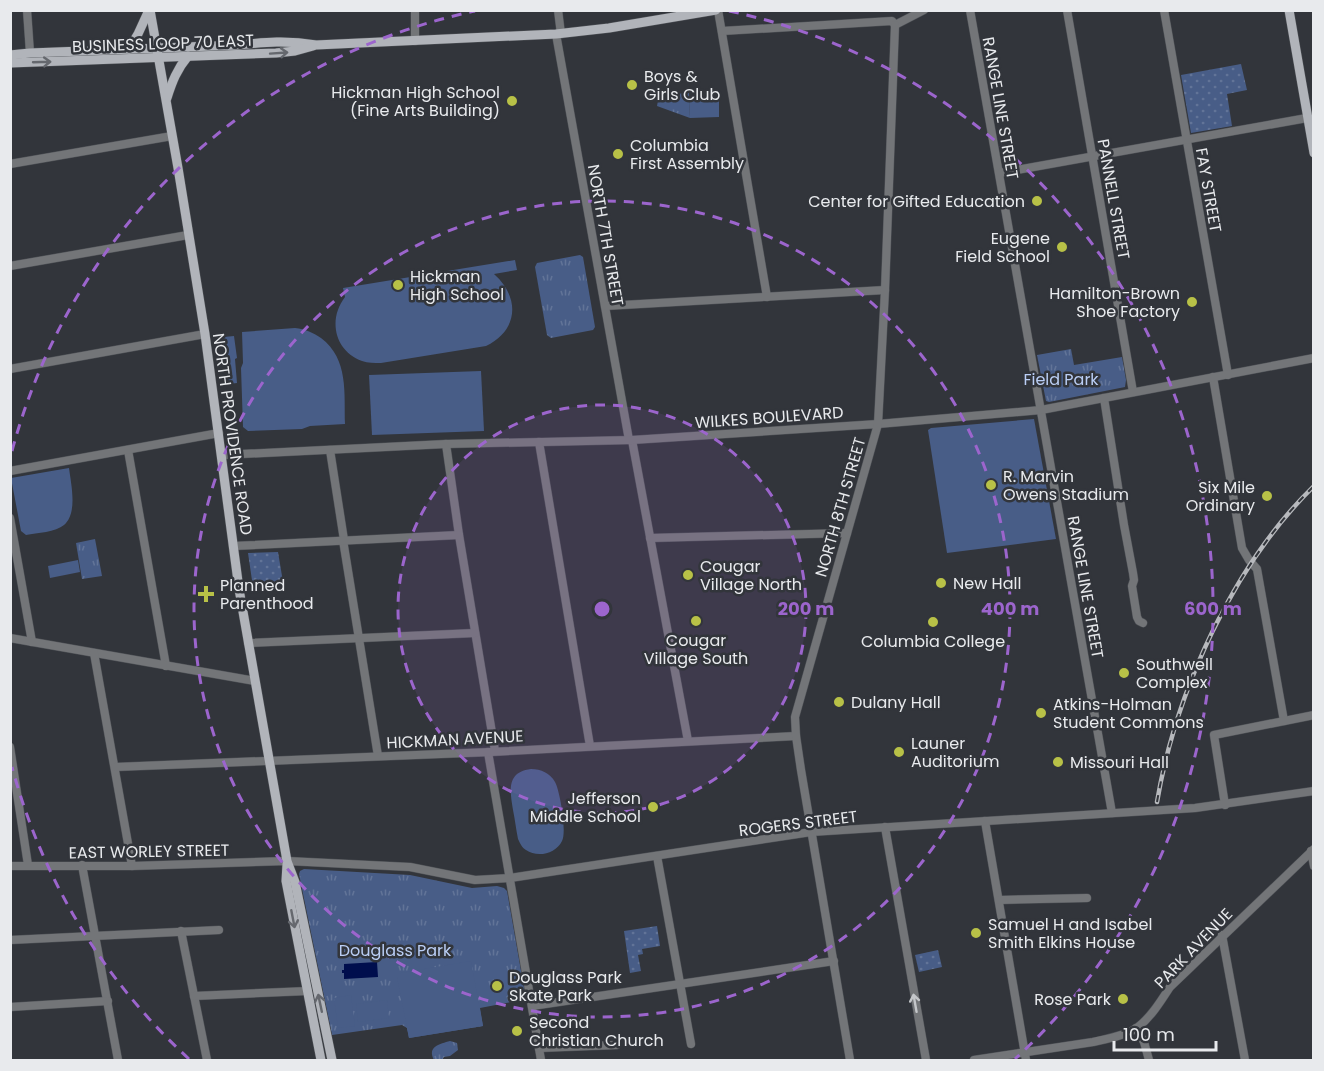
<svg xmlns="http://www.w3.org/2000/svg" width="1324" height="1071" font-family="Poppins,sans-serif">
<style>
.grass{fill:url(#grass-tufts)}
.garden{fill:url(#garden-dots)}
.pitch{fill:#485d87}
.water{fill:#000e4d}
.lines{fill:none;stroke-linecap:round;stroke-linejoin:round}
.minor-casing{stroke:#4f5257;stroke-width:9}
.major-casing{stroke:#4f5257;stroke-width:10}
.minor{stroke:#737578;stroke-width:8}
.major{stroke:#b1b4ba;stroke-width:9}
.rail-casing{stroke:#b7b9bd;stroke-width:4.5}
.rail{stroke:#32353b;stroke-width:2;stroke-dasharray:7;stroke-linecap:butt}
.oneway{stroke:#65686e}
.oneway2{stroke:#c5c7ca}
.ring{fill:none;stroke:#9c65cd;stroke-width:3;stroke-dasharray:10 8}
.poi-dot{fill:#b8c147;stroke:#32353b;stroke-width:2}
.labels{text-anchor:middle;stroke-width:5;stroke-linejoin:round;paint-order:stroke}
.street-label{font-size:16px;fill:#e8eaed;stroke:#32353b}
.poi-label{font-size:16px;fill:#e8eaed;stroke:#32353b;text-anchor:start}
.park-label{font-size:16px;fill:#bacef5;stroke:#32353b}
.centre{fill:#9c65cd;stroke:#32353b;stroke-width:3}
.ring-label{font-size:18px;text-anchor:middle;font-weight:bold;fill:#9c65cd;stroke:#32353b;stroke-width:5;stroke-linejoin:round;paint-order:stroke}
</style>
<defs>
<pattern id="grass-tufts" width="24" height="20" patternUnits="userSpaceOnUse" patternTransform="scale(1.5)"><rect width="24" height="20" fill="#485d87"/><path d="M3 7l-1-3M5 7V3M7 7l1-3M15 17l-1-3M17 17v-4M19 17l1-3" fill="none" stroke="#627498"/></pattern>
<pattern id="garden-dots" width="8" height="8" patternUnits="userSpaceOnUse" patternTransform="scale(1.5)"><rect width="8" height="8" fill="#485d87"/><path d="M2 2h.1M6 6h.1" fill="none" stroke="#627498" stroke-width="1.8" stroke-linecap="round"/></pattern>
</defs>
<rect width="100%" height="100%" fill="#32353b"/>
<g class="grass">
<path d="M689 93 690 118 657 106 659 95Z"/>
<path d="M580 255 583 257 595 327 593 330 551 338 547 335 535 267 537 263Z"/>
<path d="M1071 349 1074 365 1122 357 1126 380 1125 387 1049 402 1046 401 1037 355Z"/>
<path d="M95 539 102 576 82 579 76 543Z"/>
<path d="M304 869 410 875 472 888 497 886 504 888 507 891 526 999 480 1008 483 1026 409 1038 407 1028 402 1025 332 1035 299 874 300 871Z"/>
<path d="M450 1041 457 1043 458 1050 450 1056 444 1057 442 1060H434C427 1046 440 1044 450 1041Z"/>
</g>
<g class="garden">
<path d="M1241 64 1247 90 1227 94 1232 126 1191 133 1181 75Z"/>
<path d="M278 552 283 582 253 587 248 553Z"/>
<path d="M657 926 660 946 642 949 643 954 638 955 641 971 630 973 624 931Z"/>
<path d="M938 950 942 967 919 972 915 955Z"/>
</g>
<g class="pitch">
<path d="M719 98V117L690 118 689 99Z"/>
<path d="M515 260 517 270 494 274C520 297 519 330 486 346L381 363C374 363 368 363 362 361 334 351 328 319 345 297L343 288Z"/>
<path d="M295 328C305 329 314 333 321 338 349 359 344 394 345 424L310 426 302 429 248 431 243 427 241 368 243 363 242 332Z"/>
<path d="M234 336 237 358 235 359 237 383 229 384 224 337Z"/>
<path d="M481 371 484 431 372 435 369 375Z"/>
<path d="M1034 419 1056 539 947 553 928 430 931 428Z"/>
<path d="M69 468C71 484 78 513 64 525 56 532 37 533 26 535L21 531 11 478Z"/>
<path d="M78 560 80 572 50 578 48 566Z"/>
<path d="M531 769C541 769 550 773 555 782 560 791 567 832 562 841 556 854 537 858 526 850 522 848 520 843 518 839 516 829 515 820 513 810 510 791 506 772 531 769Z"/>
<path d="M471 961 483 1026 409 1038 397 978 401 973Z"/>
<path d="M351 995 355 1026 338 1028 334 998Z"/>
<path d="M387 1000 389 1018 358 1022 356 1004Z"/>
</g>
<path class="water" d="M377 962 378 977 344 979V973H342V970H344V964Z"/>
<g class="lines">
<g class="minor-casing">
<g id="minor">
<path d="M27 10 30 53"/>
<path d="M415 10V41"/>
<path d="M558 10 561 34"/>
<path d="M718 10 767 297"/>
<path d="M970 10 1112 813"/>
<path d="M1067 10 1133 392"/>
<path d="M1164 10 1228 375"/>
<path d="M722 31 892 21 895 25 924 10"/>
<path d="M556 34 629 440"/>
<path d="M10 164 172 136"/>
<path d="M1000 173 1307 118"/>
<path d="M10 266 188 235"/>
<path d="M605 306 885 290"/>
<path d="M10 369 205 334"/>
<path d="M1213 377 1242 548 1249 560 1257 569 1284 721"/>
<path d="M1104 398 1124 525 1133 573 1134 580 1132 586 1137 617 1139 621 1143 623"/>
<path d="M632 440 688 741"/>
<path d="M539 442 590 746"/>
<path d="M446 444 459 535 495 751"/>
<path d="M128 450 166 666"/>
<path d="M330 450 344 540"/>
<path d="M222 455 446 444 632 440 878 424 1041 410 1314 358"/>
<path d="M10 471 219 433"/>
<path d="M10 518 32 642"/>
<path d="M650 538 847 533"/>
<path d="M343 540 378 756"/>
<path d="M233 546 459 535"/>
<path d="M10 638 255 681"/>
<path d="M248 643 475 633"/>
<path d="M94 653 132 866"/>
<path d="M10 747 28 865"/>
<path d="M488 752 541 1060"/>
<path d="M115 767 491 752 796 736"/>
<path d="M1225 805 1214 735 1314 715"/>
<path d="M985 821 1026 1060"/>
<path d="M885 827 926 1060"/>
<path d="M1311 851 1314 866"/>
<path d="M657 856 691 1044"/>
<path d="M82 865 118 1060"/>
<path d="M10 866H132L287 861 410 867 475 880 510 878 811 832 1195 808 1314 791"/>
<path d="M999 900 1087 898"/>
<path d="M181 931 207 1060"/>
<path d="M1222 935 1245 1060"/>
<path d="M10 940 219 930"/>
<path d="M194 996 308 991"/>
<path d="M532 1006 834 961"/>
<path d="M10 1007 108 1001"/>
<path d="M1136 1028 1144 1042 1149 1060"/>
<path d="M539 1048 617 1045"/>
<path d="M850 1060 801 770 796 736 795 717 878 424 885 290 895 25"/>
<path d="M974 1060 1093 1042C1106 1039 1128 1035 1138 1027 1151 1017 1161 1001 1170 987L1314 849"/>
</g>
</g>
<g class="major-casing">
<g id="major">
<path d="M150 10 178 168 205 334 239 589 287 861 295 882 332 1060"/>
<path d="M1289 10 1314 153"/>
<path d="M129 49 138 34 149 10"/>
<path d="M10 55 30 53 238 45C266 42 287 40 316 45L556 34 609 28 716 10"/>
<path d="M10 63 276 53 295 51 313 46"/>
<path d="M167 98C172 82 177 69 188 56"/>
<path d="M287 864 286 881 321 1060"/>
</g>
</g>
<use href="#minor" class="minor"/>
<use href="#major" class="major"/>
<g class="rail-casing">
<path id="rail" d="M1157 802C1176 691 1233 565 1314 486"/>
</g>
<use href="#rail" class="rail"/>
</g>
<defs><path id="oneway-shaft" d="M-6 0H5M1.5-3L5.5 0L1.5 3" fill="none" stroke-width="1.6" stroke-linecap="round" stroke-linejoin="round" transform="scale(1.5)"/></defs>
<g class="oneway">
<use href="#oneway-shaft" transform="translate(279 53) rotate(-4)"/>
<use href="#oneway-shaft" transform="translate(42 62) rotate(-2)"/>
<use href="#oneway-shaft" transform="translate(293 919) rotate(79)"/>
<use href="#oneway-shaft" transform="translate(320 1003) rotate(-102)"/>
</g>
<use class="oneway2" href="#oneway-shaft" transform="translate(915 1003) rotate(-100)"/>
<circle cx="602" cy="609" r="204" fill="#9c65cd" fill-opacity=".12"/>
<g class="ring">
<circle cx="602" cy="609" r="204"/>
<circle cx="602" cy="609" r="408"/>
<path d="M189 1059A611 611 0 0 1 12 767M12 451A611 611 0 0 1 475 11M729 11A611 611 0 0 1 1015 1059"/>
</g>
<g class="poi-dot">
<circle cx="632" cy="85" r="6"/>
<circle cx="512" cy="101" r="6"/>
<circle cx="618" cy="154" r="6"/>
<circle cx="1037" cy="201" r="6"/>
<circle cx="1062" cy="247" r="6"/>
<circle cx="398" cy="285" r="6"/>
<circle cx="1192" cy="302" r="6"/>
<circle cx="991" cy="485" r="6"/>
<circle cx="1267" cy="496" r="6"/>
<circle cx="688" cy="575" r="6"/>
<circle cx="941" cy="583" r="6"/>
<path d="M203 585h6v6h6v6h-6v6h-6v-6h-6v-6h6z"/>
<circle cx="696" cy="621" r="6"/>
<circle cx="933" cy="622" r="6"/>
<circle cx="1124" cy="673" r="6"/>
<circle cx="839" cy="702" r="6"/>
<circle cx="1041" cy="713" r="6"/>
<circle cx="899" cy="752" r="6"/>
<circle cx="1058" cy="762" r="6"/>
<circle cx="653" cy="807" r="6"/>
<circle cx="976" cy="933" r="6"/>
<circle cx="497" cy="986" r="6"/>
<circle cx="1123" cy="999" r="6"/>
<circle cx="517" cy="1031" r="6"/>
</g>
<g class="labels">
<g class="street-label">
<text transform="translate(163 43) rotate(-2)" y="6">BUSINESS LOOP 70 EAST</text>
<text transform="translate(1001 108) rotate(80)" y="6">RANGE LINE STREET</text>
<text transform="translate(1209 190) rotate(80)" y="6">FAY STREET</text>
<text transform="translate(1114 199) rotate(80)" y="6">PANNELL STREET</text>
<text transform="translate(606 235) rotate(80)" y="6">NORTH 7TH STREET</text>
<text transform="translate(769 417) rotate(-4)" y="6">WILKES BOULEVARD</text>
<text transform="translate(233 434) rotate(82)" y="6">NORTH PROVIDENCE ROAD</text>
<text transform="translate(840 507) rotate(-74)" y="6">NORTH 8TH STREET</text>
<text transform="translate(1086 587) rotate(80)" y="6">RANGE LINE STREET</text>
<text transform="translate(455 739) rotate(-3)" y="6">HICKMAN AVENUE</text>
<text transform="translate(798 823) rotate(-7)" y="6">ROGERS STREET</text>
<text transform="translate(149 851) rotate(-1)" y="6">EAST WORLEY STREET</text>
<text transform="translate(1193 948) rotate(-46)" y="6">PARK AVENUE</text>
</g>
<g class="poi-label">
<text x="644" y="82">Boys &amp;<tspan x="644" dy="18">Girls Club</tspan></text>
<text x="500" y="98" text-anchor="end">Hickman High School<tspan x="500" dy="18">(Fine Arts Building)</tspan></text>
<text x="630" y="151">Columbia<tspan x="630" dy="18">First Assembly</tspan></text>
<text x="1025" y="207" text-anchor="end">Center for Gifted Education</text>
<text x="1050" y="244" text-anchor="end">Eugene<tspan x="1050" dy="18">Field School</tspan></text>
<text x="410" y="282">Hickman<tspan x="410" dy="18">High School</tspan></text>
<text x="1180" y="299" text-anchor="end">Hamilton-Brown<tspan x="1180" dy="18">Shoe Factory</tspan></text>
<text x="1003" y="482">R. Marvin<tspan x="1003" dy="18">Owens Stadium</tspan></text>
<text x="1255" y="493" text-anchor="end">Six Mile<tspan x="1255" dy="18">Ordinary</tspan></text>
<text x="700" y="572">Cougar<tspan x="700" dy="18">Village North</tspan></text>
<text x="953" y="589">New Hall</text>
<text x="220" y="591">Planned<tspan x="220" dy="18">Parenthood</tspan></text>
<text x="696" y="646" text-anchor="middle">Cougar<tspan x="696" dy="18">Village South</tspan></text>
<text x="933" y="647" text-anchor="middle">Columbia College</text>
<text x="1136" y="670">Southwell<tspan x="1136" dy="18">Complex</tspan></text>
<text x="851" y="708">Dulany Hall</text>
<text x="1053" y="710">Atkins-Holman<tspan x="1053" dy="18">Student Commons</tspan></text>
<text x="911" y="749">Launer<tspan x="911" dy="18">Auditorium</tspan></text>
<text x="1070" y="768">Missouri Hall</text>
<text x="641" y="804" text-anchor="end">Jefferson<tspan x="641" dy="18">Middle School</tspan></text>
<text x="988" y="930">Samuel H and Isabel<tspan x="988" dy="18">Smith Elkins House</tspan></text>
<text x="509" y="983">Douglass Park<tspan x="509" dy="18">Skate Park</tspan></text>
<text x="1111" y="1005" text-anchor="end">Rose Park</text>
<text x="529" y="1028">Second<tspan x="529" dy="18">Christian Church</tspan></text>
</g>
<g class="park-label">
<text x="1061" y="385">Field Park</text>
<text x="395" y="956">Douglass Park</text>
</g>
</g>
<circle cx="602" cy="609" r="9" class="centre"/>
<g class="ring-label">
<text x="806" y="615">200 m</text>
<text x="1010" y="615">400 m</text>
<text x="1213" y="615">600 m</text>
</g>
<rect width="1324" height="1071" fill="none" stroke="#e8eaed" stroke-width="24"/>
<path d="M1114 1041v9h102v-9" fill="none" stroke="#e8eaed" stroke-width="3"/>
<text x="1123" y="1041" font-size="18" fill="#e8eaed" stroke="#32353b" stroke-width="4.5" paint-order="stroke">100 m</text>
</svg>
